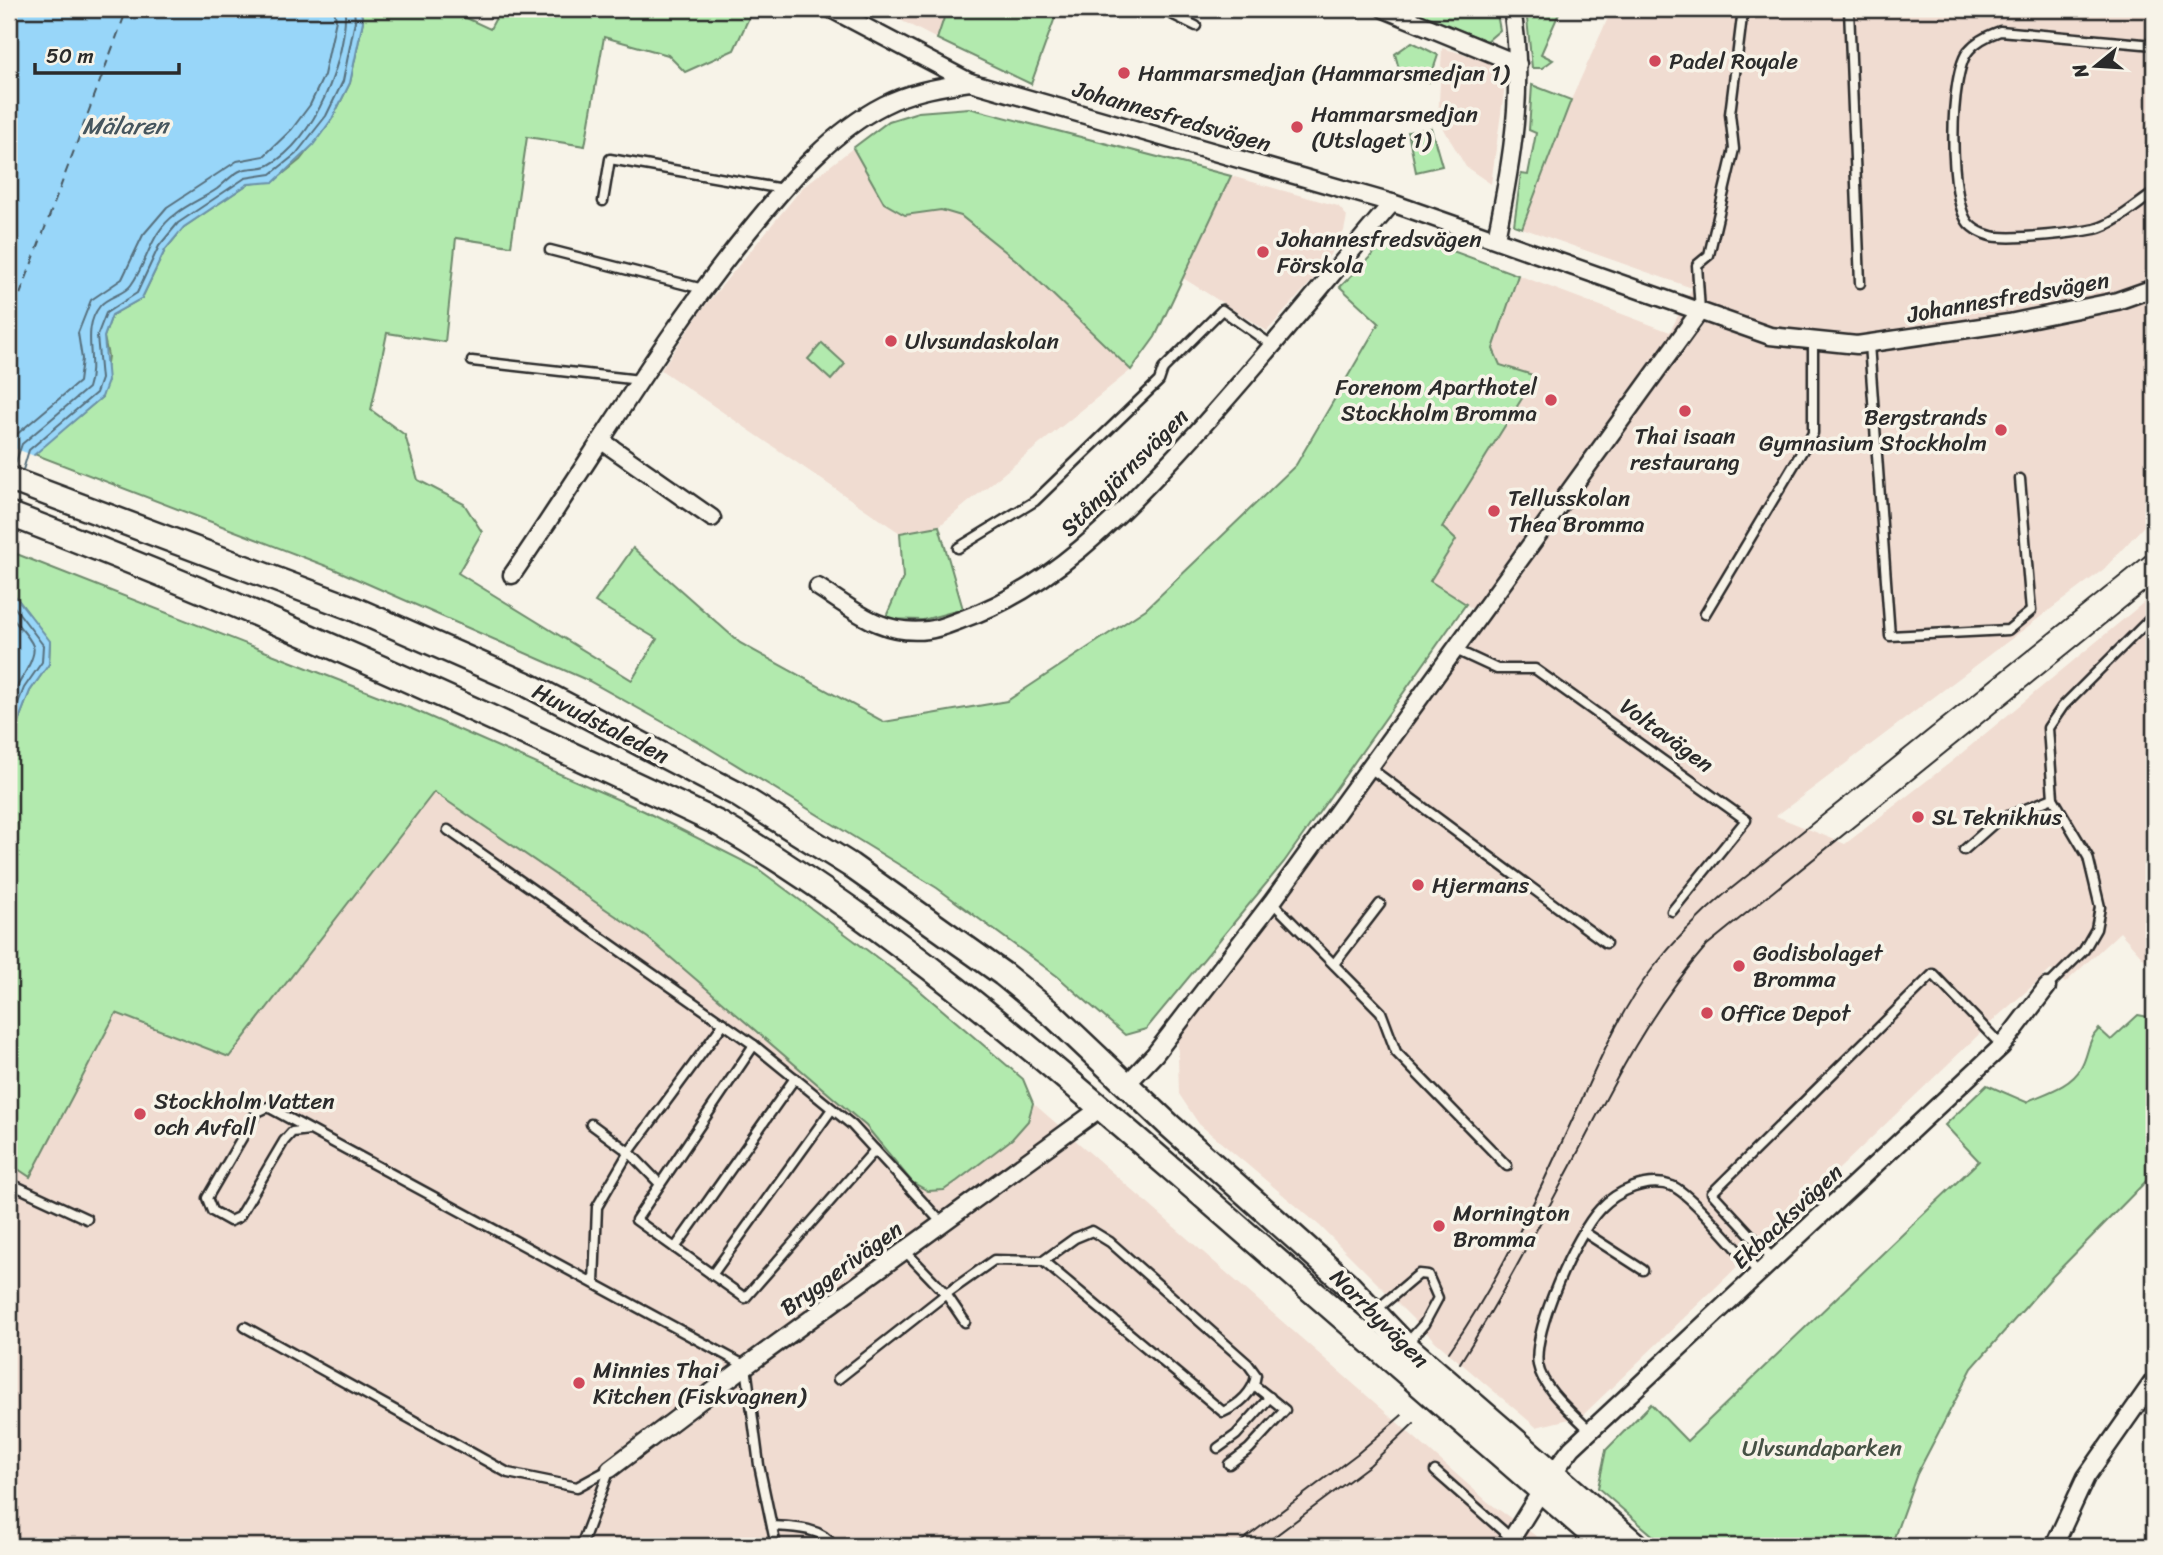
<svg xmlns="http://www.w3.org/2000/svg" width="2163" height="1555" font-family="Sriracha,sans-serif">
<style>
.built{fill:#f0dcd1}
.green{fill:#b2eaae;stroke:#6e8a6c;stroke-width:2}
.water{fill:#98d6f9;stroke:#6c92a7;stroke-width:2}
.pier{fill:#f7f3e8}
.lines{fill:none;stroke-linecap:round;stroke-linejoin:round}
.shore{stroke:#576f7d;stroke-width:2}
.ferry{stroke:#46565e;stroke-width:2;stroke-dasharray:9 7;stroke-linecap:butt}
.lane-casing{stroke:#2b2b2b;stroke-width:13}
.street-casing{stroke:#2b2b2b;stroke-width:21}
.secondary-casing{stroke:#2b2b2b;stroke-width:28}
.lane{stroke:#f7f3e8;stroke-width:8}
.street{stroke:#f7f3e8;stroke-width:16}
.secondary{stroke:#f7f3e8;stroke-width:23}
.tram{stroke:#2b2b2b;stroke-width:2}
.poi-dot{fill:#d1495b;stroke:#f7f3e8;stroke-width:2.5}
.labels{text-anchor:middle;stroke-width:7;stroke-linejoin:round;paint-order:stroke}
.poi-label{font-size:23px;fill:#2b2b2b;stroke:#f7f3e8;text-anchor:start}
.street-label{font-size:23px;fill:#2b2b2b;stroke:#f7f3e8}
.park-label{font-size:23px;fill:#465145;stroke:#f7f3e8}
.water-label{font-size:24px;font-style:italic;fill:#46565e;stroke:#f7f3e8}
</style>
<rect width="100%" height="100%" fill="#f7f3e8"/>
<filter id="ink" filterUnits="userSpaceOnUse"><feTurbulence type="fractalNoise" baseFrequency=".0143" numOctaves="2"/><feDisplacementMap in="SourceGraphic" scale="14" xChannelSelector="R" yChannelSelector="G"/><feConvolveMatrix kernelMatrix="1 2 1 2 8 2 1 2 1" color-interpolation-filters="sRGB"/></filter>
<g filter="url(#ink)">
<g class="built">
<path d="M879 9H947L937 39Z"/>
<path d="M1612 9H2154V515L2104 569 1776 816 1845 844 1951 762 2154 594V970L2120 932 2065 983 2051 970 1998 1016 1582 1416 1536 1427 1436 1342 1320 1226 1199 1124 1179 1094 1177 1022 1473 609 1430 581 1456 540 1442 528 1536 377 1500 365 1493 349 1518 275 1670 332 1692 288 1522 228 1571 100Z"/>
<path d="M1442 48 1488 61 1501 72 1505 85 1491 184 1466 167 1438 119Z"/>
<path d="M853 148 884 203 905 215 941 210 961 216 1021 264 1131 370 939 526 900 533 661 370 701 311 803 187Z"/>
<path d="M1231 176 1338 206 1347 216 1344 231 1319 273 1267 331 1183 278Z"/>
<path d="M433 792 648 938 866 1126 912 1182H957L1012 1139 1028 1121 1033 1103 1488 1502 1550 1546H9V1163L30 1177 117 1012 230 1057Z"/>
</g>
<g class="green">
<path d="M360 9H447L490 29 497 16 513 9H753L734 50 685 72 668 55 604 37 585 146 527 137 511 246 456 238 445 342 387 333 371 410 405 435 418 480 464 504 482 532 458 573 632 680 657 639 595 602 633 548 740 643 884 722 1007 701 1146 609 1296 465 1379 323 1340 287 1387 240 1412 236 1518 275 1493 349 1500 365 1536 376 1442 527 1456 540 1430 581 1466 604 1284 862 1146 1029 1125 1035 1057 976 937 888 704 745 589 681 334 569 34 454 102 397 108 356 104 337 112 315 142 298 165 250 184 227 248 184 274 181 300 160 332 119 350 83 363 21Z"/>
<path d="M947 9H1058L1031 84 937 39Z"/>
<path d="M1406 9H1496L1500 30 1487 41Z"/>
<path d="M1526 9 1560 11 1541 54 1553 60 1542 68H1532Z"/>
<path d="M1412 42 1438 55 1429 82 1399 69 1395 54Z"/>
<path d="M1532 85 1571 100 1522 228 1514 225 1521 174 1528 175 1536 133 1529 130Z"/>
<path d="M969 108 1231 176 1155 337 1131 370 1021 264 961 216 941 210 905 215 884 203 853 148 889 121 918 112Z"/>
<path d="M1431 128 1442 166 1416 172 1408 132Z"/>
<path d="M822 343 845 364 831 380 808 359Z"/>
<path d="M939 526 963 609 923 620 885 619 903 578 900 533Z"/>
<path d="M9 551 412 709 644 811 757 868 911 983 1023 1079 1033 1103 1028 1121 1012 1139 957 1181 944 1190 928 1191 912 1182 866 1126 648 938 434 792 229 1057 116 1013 30 1177 9 1163V745L30 691 49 664 50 642 9 588Z"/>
<path d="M2138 1015 2154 1018V1173L2052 1277 1972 1368 1917 1474 1891 1546H1665L1598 1488 1606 1450 1651 1404 1687 1441 1979 1161 1945 1125 1987 1085 2026 1102C2045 1093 2070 1087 2081 1068 2089 1054 2087 1041 2099 1029L2111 1040Z"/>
</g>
<g class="water">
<path d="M9 9H360L363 21 350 83 332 119 313 145 274 182 248 184 184 227 165 250 142 298 112 315 104 337 108 381 102 397 34 455 9 551V570Z"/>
<path d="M9 588 50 641 49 664 30 691 9 745Z"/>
</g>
<path class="pier" d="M9 446 37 457 15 544 9 542Z"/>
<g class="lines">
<g class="shore">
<path d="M9 447 16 435 79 382 82 359 78 333 91 300 122 279 143 235 167 207 237 161 264 156 292 129 310 105 324 75 336 20 334 9"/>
<path d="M14 467 22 444 88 388C98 360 80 331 100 306 108 296 124 295 131 285 148 262 150 232 176 214 188 204 204 198 217 189 225 183 233 173 242 170 251 167 261 169 269 165 315 141 347 58 345 9"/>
<path d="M23 470 29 450 96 393 101 379 97 336 106 313 137 293 159 246 178 223 245 178 271 174 296 154 326 116 343 81 355 21 354 9"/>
<path d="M9 600 43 645 42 662 24 688 9 726"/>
<path d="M9 614C16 624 29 635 33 646 38 658 14 688 9 702"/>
</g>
<path class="ferry" d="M9 324 127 9"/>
<g class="lane-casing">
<g id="lane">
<path d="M1161 9 1196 26"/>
<path d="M1849 9 1860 283"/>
<path d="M2154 45 2000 31C1989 35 1977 40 1969 50 1948 73 1948 204 1970 225 1977 232 1990 237 1999 237 2020 239 2075 233 2095 229 2115 224 2137 204 2154 193"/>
<path d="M603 201 610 159 783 189"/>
<path d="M550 250 703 289"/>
<path d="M1700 311 1697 265 1709 255 1734 149 1730 114 1743 9"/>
<path d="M1869 344 1890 636 2008 630 2031 611 2020 479"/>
<path d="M472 361 640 380"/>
<path d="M958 548 1035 501 1159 381 1163 369 1222 310 1273 346"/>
<path d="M1705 614 1813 433V341"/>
<path d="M1456 650 1497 669H1535L1746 820 1672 911"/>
<path d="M1370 768 1606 943"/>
<path d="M448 830 754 1045 852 1125 942 1223"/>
<path d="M1964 850 1998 820 2053 798"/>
<path d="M1272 902 1381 1012 1396 1052 1507 1166"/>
<path d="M1334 964 1380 904"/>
<path d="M2047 987 2084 950 2096 929 2100 907 2088 857 2053 798 2048 728 2063 706 2154 615"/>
<path d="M754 1045 636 1220 745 1298 875 1150"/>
<path d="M591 1124 629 1152 660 1184"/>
<path d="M310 1130 292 1132 284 1141 239 1217 230 1221 212 1211 207 1198 257 1112 268 1107 746 1366 759 1465 776 1546"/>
<path d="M9 1183 87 1219"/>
<path d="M1584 1232 1643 1270"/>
<path d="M675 1248 795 1078"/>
<path d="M904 1250 946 1294 994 1260 1043 1261 1223 1412C1239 1405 1254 1392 1256 1375L1248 1364 1110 1242 1092 1231 1075 1238 1043 1261"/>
<path d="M1773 1259 1712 1193 1933 974 2002 1046"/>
<path d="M712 1275 832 1109"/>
<path d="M594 1283 597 1207 629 1152 724 1023"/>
<path d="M1375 1311 1419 1274 1428 1275 1438 1298 1424 1324 1407 1343"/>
<path d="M245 1327 508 1473 577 1487 610 1469"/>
<path d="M838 1379 946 1294 965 1322"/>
<path d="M1590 1431C1573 1413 1543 1390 1538 1365 1532 1331 1576 1234 1600 1209 1617 1191 1647 1177 1672 1186 1692 1194 1741 1255 1759 1273"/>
<path d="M1218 1448 1236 1435 1270 1397"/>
<path d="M1229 1464 1249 1449 1285 1410 1254 1385"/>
<path d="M1435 1471 1511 1538"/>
<path d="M772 1526C793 1527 821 1527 833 1546"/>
<path d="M581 1546 610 1469"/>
</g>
</g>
<g class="street-casing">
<g id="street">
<path d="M831 9 970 82"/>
<path d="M1384 9 1518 64"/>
<path d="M1496 238C1512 162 1525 86 1512 9"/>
<path d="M602 441 712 518"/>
<path d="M512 575C593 457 664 333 756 222 791 179 833 131 884 105 911 91 941 87 970 82L1392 203 1770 336 1857 345 2009 323 2117 301 2154 288"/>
<path d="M818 587C854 610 882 636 928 630 939 629 952 623 963 619 1051 588 1117 518 1179 452 1253 372 1321 286 1392 203"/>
<path d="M1126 1085 1155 1054 1272 902 1700 311"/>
<path d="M610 1469 746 1366 1102 1107"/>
<path d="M1552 1474 1572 1448 2002 1046 2047 987"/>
<path d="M1507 1546 1541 1491"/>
<path d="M2054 1546 2086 1477 2154 1380"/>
</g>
</g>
<g class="secondary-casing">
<g id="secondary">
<path d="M9 479 352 608 528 685 735 793 850 865 1003 974 1054 1016 1170 1126 1346 1283 1405 1345 1637 1546"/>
<path d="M9 514C251 606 485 713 720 824 886 922 1034 1050 1180 1176 1322 1299 1463 1423 1605 1546"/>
</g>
</g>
<use href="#lane" class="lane"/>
<use href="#street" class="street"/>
<use href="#secondary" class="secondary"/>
<g class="tram">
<path d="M1449 1352C1503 1275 1540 1189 1580 1103 1601 1057 1621 1009 1653 968 1675 940 1700 915 1727 892L2154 549"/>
<path d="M1460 1363C1502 1296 1538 1227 1575 1158 1614 1082 1651 1009 1707 945L2154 584"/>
<path d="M1235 1546 1357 1454 1402 1415"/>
<path d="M1262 1546 1370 1465 1414 1423"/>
</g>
</g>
</g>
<g class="poi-dot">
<circle cx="1655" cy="61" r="7"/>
<circle cx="1124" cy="73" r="7"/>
<circle cx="1297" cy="127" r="7"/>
<circle cx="1263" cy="252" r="7"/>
<circle cx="891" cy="341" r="7"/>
<circle cx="1551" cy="400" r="7"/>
<circle cx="1685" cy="411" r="7"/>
<circle cx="2001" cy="430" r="7"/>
<circle cx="1494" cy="511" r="7"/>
<circle cx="1918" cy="817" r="7"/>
<circle cx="1418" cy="885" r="7"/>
<circle cx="1739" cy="966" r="7"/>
<circle cx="1707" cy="1013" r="7"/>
<circle cx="140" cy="1114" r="7"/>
<circle cx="1439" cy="1226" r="7"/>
<circle cx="579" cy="1383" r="7"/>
</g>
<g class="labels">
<g class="poi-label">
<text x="1669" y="69">Padel Royale</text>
<text x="1138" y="81">Hammarsmedjan (Hammarsmedjan 1)</text>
<text x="1311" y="122">Hammarsmedjan<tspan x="1311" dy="26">(Utslaget 1)</tspan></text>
<text x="1277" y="247">Johannesfredsvägen<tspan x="1277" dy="26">Förskola</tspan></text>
<text x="905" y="349">Ulvsundaskolan</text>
<text x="1537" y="395" text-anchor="end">Forenom Aparthotel<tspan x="1537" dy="26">Stockholm Bromma</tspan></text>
<text x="1987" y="425" text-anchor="end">Bergstrands<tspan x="1987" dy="26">Gymnasium Stockholm</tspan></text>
<text x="1685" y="444" text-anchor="middle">Thai isaan<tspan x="1685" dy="26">restaurang</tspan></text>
<text x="1508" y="506">Tellusskolan<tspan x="1508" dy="26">Thea Bromma</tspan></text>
<text x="1932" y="825">SL Teknikhus</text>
<text x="1432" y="893">Hjermans</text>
<text x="1753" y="961">Godisbolaget<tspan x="1753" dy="26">Bromma</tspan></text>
<text x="1721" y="1021">Office Depot</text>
<text x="154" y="1109">Stockholm Vatten<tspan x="154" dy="26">och Avfall</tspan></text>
<text x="1453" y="1221">Mornington<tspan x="1453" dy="26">Bromma</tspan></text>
<text x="593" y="1378">Minnies Thai<tspan x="593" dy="26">Kitchen (Fiskvagnen)</tspan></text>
</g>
<g class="street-label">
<text transform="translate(1172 116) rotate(16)" y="8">Johannesfredsvägen</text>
<text transform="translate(2008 297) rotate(-10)" y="8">Johannesfredsvägen</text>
<text transform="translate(1124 472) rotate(-45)" y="8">Stångjärnsvägen</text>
<text transform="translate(601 723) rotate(27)" y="8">Huvudstaleden</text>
<text transform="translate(1667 735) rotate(36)" y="8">Voltavägen</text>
<text transform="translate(1787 1216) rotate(-43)" y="8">Ekbacksvägen</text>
<text transform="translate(841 1268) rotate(-36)" y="8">Bryggerivägen</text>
<text transform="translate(1380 1318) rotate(45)" y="8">Norrbyvägen</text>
</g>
<g class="park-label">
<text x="1822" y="1456">Ulvsundaparken</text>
</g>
<g class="water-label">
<text x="125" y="134">Mälaren</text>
</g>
</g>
<rect width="2163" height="1555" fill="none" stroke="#f7f3e8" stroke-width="35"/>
<rect x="18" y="18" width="2128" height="1520" fill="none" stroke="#2b2b2b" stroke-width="2.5" filter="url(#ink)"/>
<g transform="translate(2096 66) rotate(252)" stroke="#f7f3e8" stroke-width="5" paint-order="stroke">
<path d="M0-5L12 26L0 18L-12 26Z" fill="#2b2b2b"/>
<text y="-10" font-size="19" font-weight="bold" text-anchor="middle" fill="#2b2b2b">N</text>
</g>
<path d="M35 63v10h144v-10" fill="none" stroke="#2b2b2b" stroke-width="3.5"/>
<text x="46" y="63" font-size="21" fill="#2b2b2b" stroke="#f7f3e8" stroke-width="5" paint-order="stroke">50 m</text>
</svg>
